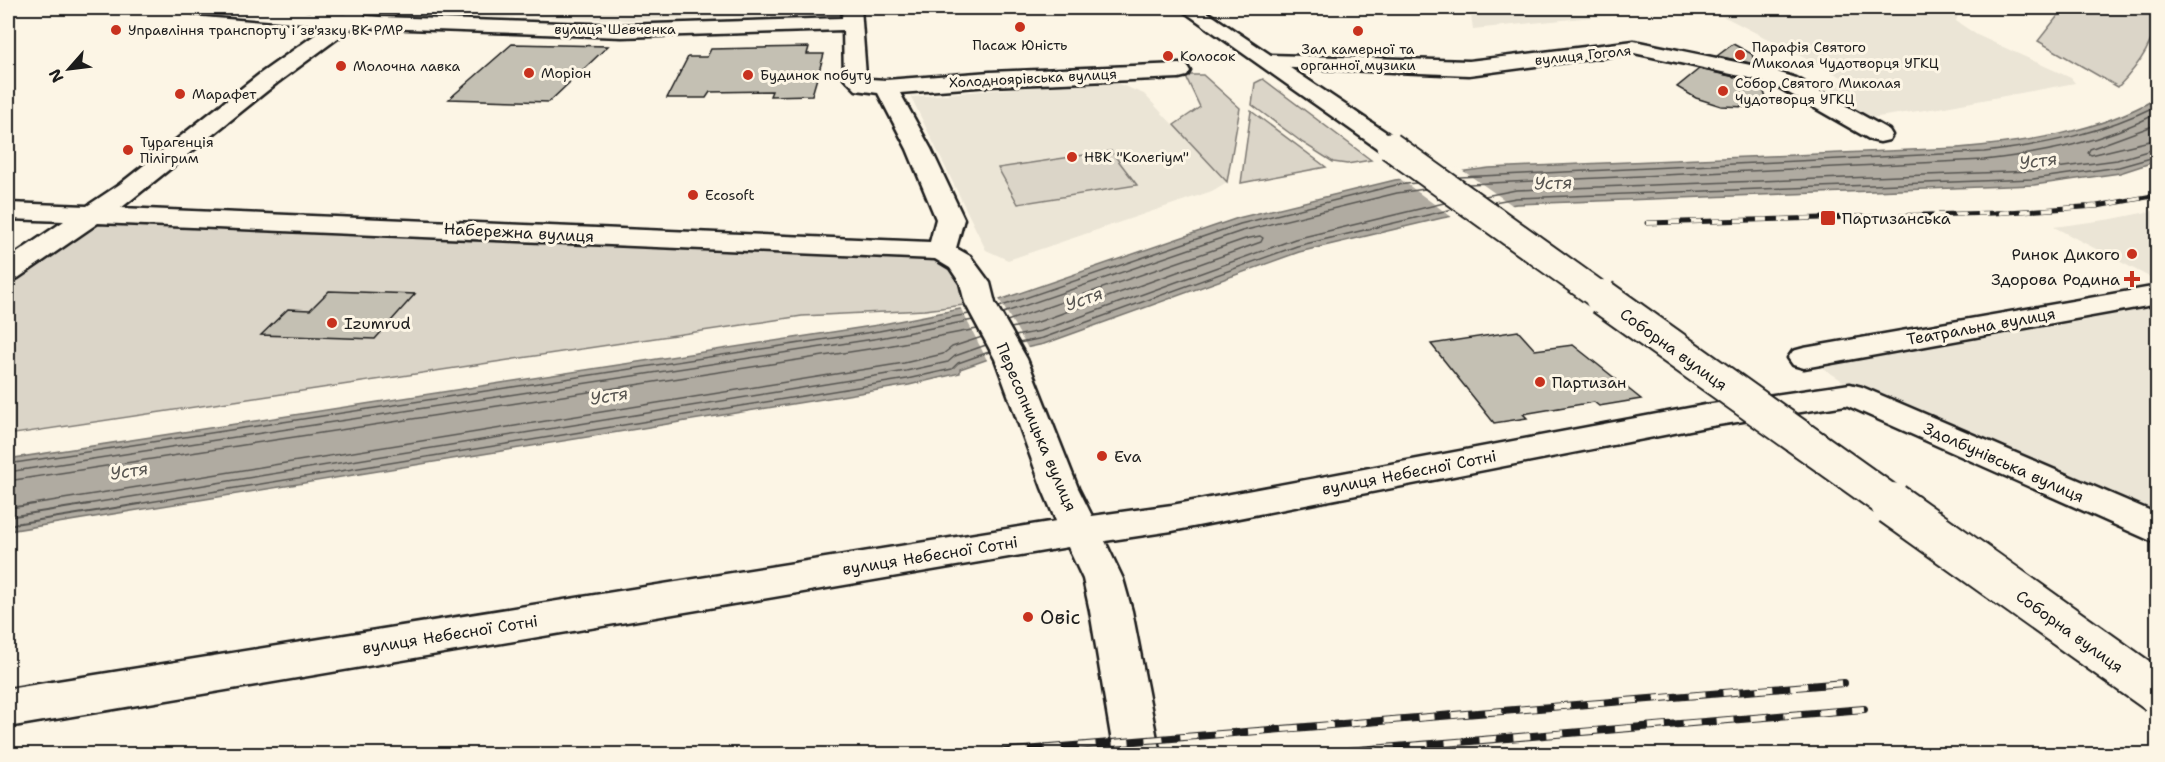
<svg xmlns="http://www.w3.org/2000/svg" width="2165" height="762" font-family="'Shantell Sans',sans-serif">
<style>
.built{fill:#ebe5d6}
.green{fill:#dbd5c8;stroke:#7c7872;stroke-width:1.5}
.water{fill:#b0aba1;stroke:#75726c;stroke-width:1.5}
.pier{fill:#fcf5e5}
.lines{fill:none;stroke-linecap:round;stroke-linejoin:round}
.shore-far1{stroke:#575551;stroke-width:1.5}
.shore{stroke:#575551;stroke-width:2}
.building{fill:#c4c0b3;stroke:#1c1c1c;stroke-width:1.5}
.minor-casing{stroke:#1c1c1c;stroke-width:5}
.major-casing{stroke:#1c1c1c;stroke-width:5}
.minor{fill:#fcf5e5;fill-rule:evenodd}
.major{fill:#fcf5e5;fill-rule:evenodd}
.rail-far1-casing{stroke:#1c1c1c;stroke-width:5}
.rail-casing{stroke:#1c1c1c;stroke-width:8}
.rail-far1{stroke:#fcf5e5;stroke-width:4;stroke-dasharray:11;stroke-linecap:butt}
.rail{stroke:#fcf5e5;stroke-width:6;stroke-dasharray:17;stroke-linecap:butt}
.major-bridge-far2-casing{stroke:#1c1c1c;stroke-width:31;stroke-linecap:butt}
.major-bridge-far1-casing{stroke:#1c1c1c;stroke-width:38;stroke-linecap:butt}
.major-bridge-casing{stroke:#1c1c1c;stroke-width:46;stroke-linecap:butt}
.major-bridge-far2{stroke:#fcf5e5;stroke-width:27}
.major-bridge-far1{stroke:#fcf5e5;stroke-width:34}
.major-bridge{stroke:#fcf5e5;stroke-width:42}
.poi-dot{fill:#c8321e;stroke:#fcf5e5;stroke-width:2}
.labels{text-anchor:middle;stroke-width:6;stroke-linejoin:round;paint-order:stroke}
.far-street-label{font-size:14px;fill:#1c1c1c;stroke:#fcf5e5}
.far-poi-label{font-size:14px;fill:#1c1c1c;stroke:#fcf5e5;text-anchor:start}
.poi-label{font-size:16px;fill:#1c1c1c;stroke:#fcf5e5;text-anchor:start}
.street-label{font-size:16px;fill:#1c1c1c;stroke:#fcf5e5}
.water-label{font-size:18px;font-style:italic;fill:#575551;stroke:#fcf5e5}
.near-poi-label{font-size:20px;fill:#1c1c1c;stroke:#fcf5e5;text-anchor:start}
</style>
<rect width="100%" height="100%" fill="#fcf5e5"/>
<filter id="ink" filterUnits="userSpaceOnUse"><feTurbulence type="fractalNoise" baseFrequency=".0167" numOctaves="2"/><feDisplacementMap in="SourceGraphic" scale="12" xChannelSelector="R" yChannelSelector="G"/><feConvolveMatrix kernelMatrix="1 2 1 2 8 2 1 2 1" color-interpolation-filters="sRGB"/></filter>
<g filter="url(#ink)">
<g class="built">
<path d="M389 8H751L749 16 630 20 413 13 395 12Z"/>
<path d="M1470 8H1684L1473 29Z"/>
<path d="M1701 8H1924L1958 15 1956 21 1977 35 2071 78 2075 83 1945 107 1864 119 1807 85 1847 80 1729 19Z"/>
<path d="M1109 80 1144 94 1227 182 1212 191 1008 260 986 250 911 97Z"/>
<path d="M2157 210V281L2054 227 2112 219Z"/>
<path d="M2157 299V513L1852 387 1812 361Z"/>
</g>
<g class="green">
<path d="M2064 8H2157C2158 39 2139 65 2118 87L2038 41Z"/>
<path d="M1185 75H1203L1240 108 1227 182 1174 125 1200 107Z"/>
<path d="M1263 79 1371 160 1347 164 1333 162 1303 143 1252 105 1255 83Z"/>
<path d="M1251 111 1326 167 1241 183Z"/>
<path d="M1111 151 1137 185 1018 204 998 168Z"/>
<path d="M96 214 941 251 980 303 925 310 802 316 8 435V272Z"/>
</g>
<path class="water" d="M2157 98V161L2120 173 2034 185 1516 204 1442 218 1299 252 1044 344 1011 351 960 369V373L909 385 8 531V459L878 325 991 303 1238 218 1395 180 1489 168 1958 148C2027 142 2096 133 2157 98Z"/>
<g class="pier">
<path d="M1459 168 1515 207 1453 218 1396 176Z"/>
<path d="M999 299 1029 350 988 362 960 307Z"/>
</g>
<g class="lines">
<g class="shore-far1">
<path d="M2158 124 2090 149 2088 153 2091 155 2158 139"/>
<path d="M1460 177 1984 152C2045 145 2102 133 2158 105"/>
<path d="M1469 184 1984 160C2045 153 2103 142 2158 113"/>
<path d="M1485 196 1516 190 2033 171 2117 160 2158 148"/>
<path d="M1494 202 1516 198 2033 179 2119 167 2158 156"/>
<path d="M999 307 1240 224 1396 185 1416 183"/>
<path d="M1003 313 1242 231 1397 193 1425 189"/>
<path d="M1007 321 1245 239 1260 236 1263 238 1261 242 1038 322 1011 328"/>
<path d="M1015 336 1041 331 1295 239 1444 203"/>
<path d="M1019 343 1043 338 1297 246 1453 209"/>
<path d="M8 464 879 331 969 314"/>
<path d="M8 472 880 338 973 320"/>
<path d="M8 481 882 347 977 329"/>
<path d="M26 505 904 363 943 354 952 347 982 337"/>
<path d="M81 505 906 371 948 362 955 356 986 345"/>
<path d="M131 505 907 379 952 369 958 363 989 352"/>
</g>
<g class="shore">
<path d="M8 508 35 504"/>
<path d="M8 517 90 504"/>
<path d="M8 525 140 504"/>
</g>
</g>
<g class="building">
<path d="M512 44 608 46 549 102 449 99Z"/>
<path d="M1733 44 1752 54 1755 64 1717 56Z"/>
<path d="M809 47 807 54H824L812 95 770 96 772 91 710 92 706 98H667L688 57H707L711 49Z"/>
<path d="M1699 69 1761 83 1768 104 1747 107 1721 106 1696 98 1677 87Z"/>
<path d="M329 291 415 294 375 339 261 335 288 309 310 310Z"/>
<path d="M1518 331 1535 350 1573 345 1641 399 1599 406 1594 402 1523 414 1527 418 1494 423 1431 344Z"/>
</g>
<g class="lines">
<g class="minor-casing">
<g id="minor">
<path d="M187 8H263L344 14 356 9 363 11 365 16 379 17 622 25 842 18 843 8H861L866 76 870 79 886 80 990 72 1179 64 1187 66 1190 71 1187 76 1179 78 990 86 900 93 931 149 964 219 956 248 970 256 990 283 995 303 1027 359 1078 488 1092 516 1172 505 1705 405 1850 384 1862 387 2158 514V544L1846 405 1705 427 1172 531 1105 541 1123 579 1132 611 1160 754H1114L1090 611 1083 579 1068 547 8 727V689L1056 521 1042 488 995 359 965 303 960 283 950 268 935 259 98 223 18 278 8 281V259L64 221 8 219V203L87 206 120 184 261 73 329 25 197 14 190 12ZM353 27 622 37 843 30 844 78 856 90 878 93 907 149 936 219 930 242 121 208 277 83Z"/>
<path d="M1634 41 1765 68 1796 78 1889 130 1892 135 1889 140 1880 142 1871 140 1780 88 1759 80 1634 53 1469 75 1270 67 1262 66 1259 61 1262 56 1270 55 1469 61Z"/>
<path d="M2158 286V304L1804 368 1793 365 1788 358 1793 351 1804 348Z"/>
</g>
</g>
<g class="major-casing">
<path id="major" d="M1179 8H1201L1399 141 1402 146 1399 151 1390 153 1381 151Z"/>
</g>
<use href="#minor" class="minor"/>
<use href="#major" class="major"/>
<g class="rail-far1-casing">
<path id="rail-far1" d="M1647 223 1994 213 2097 206 2158 195"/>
</g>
<g class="rail-casing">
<g id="rail">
<path d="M977 754 1844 683"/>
<path d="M1310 754 1864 709"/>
</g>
</g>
<use href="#rail-far1" class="rail-far1"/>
<use href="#rail" class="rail"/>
<g class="major-bridge-far2-casing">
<path id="major-bridge-far2" d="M1390 146 1604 299"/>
</g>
<g class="major-bridge-far1-casing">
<path id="major-bridge-far1" d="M1602 297 1894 505"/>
</g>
<g class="major-bridge-casing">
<path id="major-bridge" d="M1892 504 2158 693"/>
</g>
<use href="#major-bridge-far2" class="major-bridge-far2"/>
<use href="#major-bridge-far1" class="major-bridge-far1"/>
<use href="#major-bridge" class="major-bridge"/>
</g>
</g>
<g class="poi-dot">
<circle cx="1020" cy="27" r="6"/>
<circle cx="116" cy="30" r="6"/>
<circle cx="1358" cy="31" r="6"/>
<circle cx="1740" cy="55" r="6"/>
<circle cx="1168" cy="56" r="6"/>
<circle cx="341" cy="66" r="6"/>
<circle cx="529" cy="73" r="6"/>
<circle cx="748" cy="75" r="6"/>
<circle cx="1723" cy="91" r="6"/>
<circle cx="180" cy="94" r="6"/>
<circle cx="128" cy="150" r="6"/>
<circle cx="1072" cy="157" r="6"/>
<circle cx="693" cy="195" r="6"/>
<rect x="1820" y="210" width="16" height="16" rx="3"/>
<circle cx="2132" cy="254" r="6"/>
<path d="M2129 270h6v6h6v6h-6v6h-6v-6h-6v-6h6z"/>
<circle cx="332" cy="323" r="6"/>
<circle cx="1540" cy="382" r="6"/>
<circle cx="1102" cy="456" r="6"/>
<circle cx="1028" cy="617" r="6"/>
</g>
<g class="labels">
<g class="far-street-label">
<text x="615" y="34">вулиця Шевченка</text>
<text transform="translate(1583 55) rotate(-6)" y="5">вулиця Гоголя</text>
<text transform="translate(1033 78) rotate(-3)" y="5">Холодноярівська вулиця</text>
</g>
<g class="far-poi-label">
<text x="128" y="35">Управління транспорту і зв'язку ВК РМР</text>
<text x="1020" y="50" text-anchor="middle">Пасаж Юність</text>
<text x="1752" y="52">Парафія Святого<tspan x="1752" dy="16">Миколая Чудотворця УГКЦ</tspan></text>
<text x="1358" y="54" text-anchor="middle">Зал камерної та<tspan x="1358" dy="16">органної музики</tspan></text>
<text x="1180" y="61">Колосок</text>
<text x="353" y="71">Молочна лавка</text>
<text x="541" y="78">Моріон</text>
<text x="760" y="80">Будинок побуту</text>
<text x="1735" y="88">Собор Святого Миколая<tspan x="1735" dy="16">Чудотворця УГКЦ</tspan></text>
<text x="192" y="99">Марафет</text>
<text x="140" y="147">Турагенція<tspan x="140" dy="16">Пілігрим</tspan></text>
<text x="1084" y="162">НВК "Колегіум"</text>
<text x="705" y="200">Ecosoft</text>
</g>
<g class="poi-label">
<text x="1842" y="224">Партизанська</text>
<text x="2120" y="260" text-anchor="end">Ринок Дикого</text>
<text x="2120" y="285" text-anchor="end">Здорова Родина</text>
<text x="344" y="329">Izumrud</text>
<text x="1552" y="388">Партизан</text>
<text x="1114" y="462">Eva</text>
</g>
<g class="street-label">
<text transform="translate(519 232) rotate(3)" y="6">Набережна вулиця</text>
<text transform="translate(1981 326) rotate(-10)" y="6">Театральна вулиця</text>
<text transform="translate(1674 349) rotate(36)" y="6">Соборна вулиця</text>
<text transform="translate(1037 427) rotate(67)" y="6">Пересопницька вулиця</text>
<text transform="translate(2004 462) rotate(24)" y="6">Здолбунівська вулиця</text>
<text transform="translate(1409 472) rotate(-11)" y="6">вулиця Небесної Сотні</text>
<text transform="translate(930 555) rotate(-9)" y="6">вулиця Небесної Сотні</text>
<text transform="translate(2070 631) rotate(36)" y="6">Соборна вулиця</text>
<text transform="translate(450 634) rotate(-9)" y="6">вулиця Небесної Сотні</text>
</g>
<g class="water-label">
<text transform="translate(2038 161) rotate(-8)" y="6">Устя</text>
<text transform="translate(1553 183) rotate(-2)" y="6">Устя</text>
<text transform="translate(1084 299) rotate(-20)" y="6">Устя</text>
<text transform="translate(609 396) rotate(-9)" y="6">Устя</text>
<text transform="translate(129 471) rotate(-9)" y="6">Устя</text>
</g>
<g class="near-poi-label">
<text x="1040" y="624">Овіс</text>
</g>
</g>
<rect width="2165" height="762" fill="none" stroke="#fcf5e5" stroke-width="30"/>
<rect x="15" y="15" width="2135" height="732" fill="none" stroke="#1c1c1c" stroke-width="2" filter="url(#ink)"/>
<g transform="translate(69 69) rotate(242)" stroke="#fcf5e5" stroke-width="4.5" paint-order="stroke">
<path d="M0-4.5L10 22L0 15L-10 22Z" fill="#1c1c1c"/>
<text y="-9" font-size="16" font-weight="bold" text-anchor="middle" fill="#1c1c1c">N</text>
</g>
</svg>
